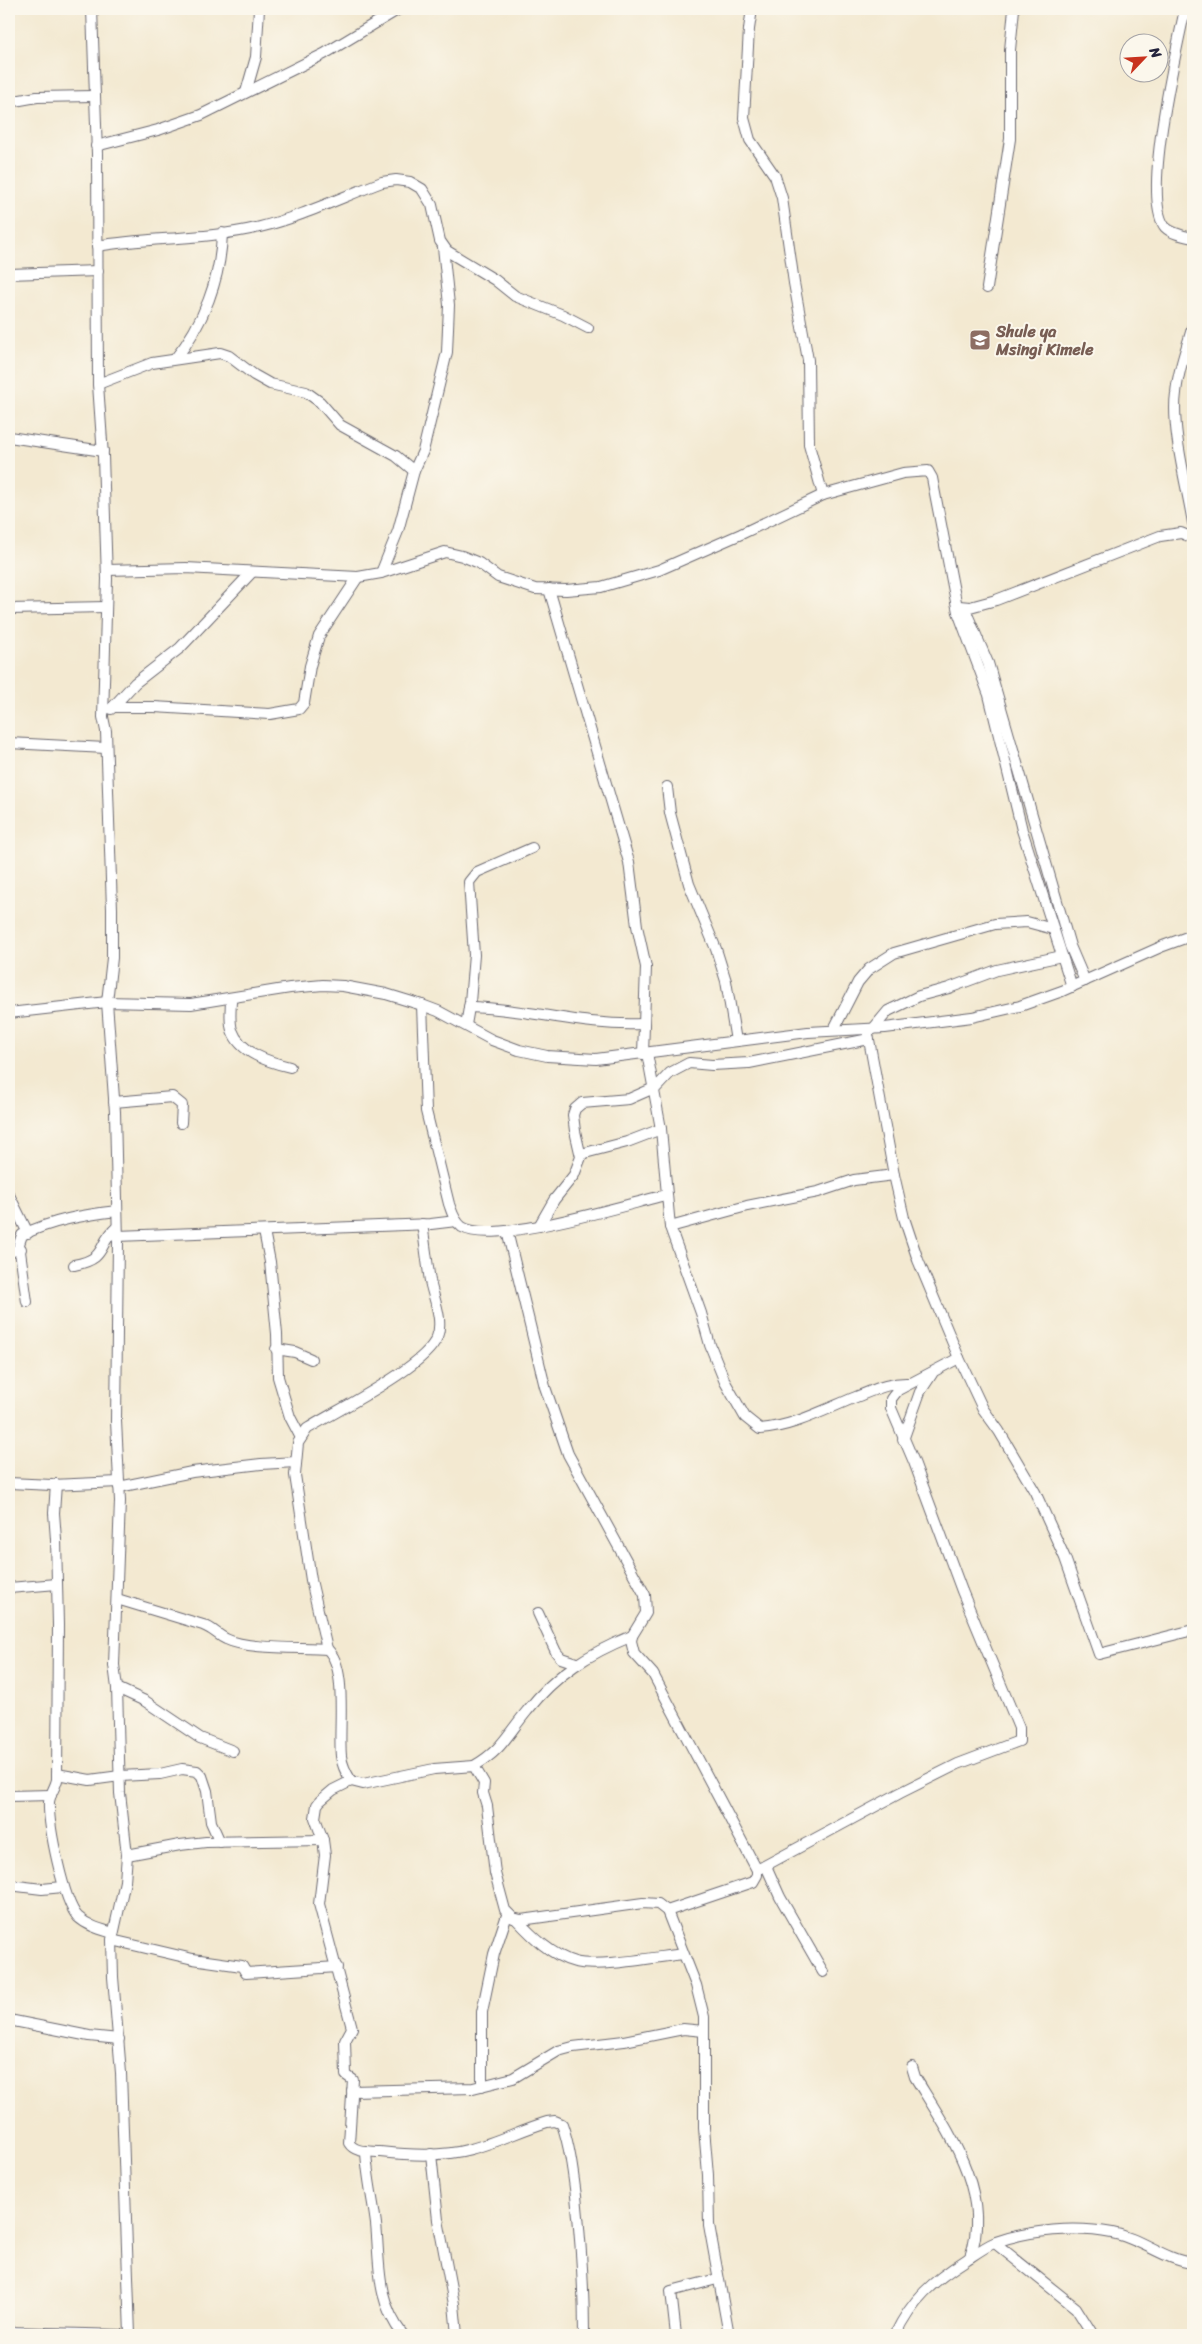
<svg xmlns="http://www.w3.org/2000/svg" width="1202" height="2344" font-family="Sriracha,sans-serif">
<style>
.lines{fill:none;stroke-linecap:round;stroke-linejoin:round}
.minor-casing{stroke:#6b6870;stroke-width:12}
.minor{stroke:#fff;stroke-width:10}
.labels{text-anchor:middle;stroke-width:4;stroke-linejoin:round;paint-order:stroke}
.education-label{font-size:16px;font-weight:bold;fill:#785e54;stroke:#fbf7ec;text-anchor:start}
</style>
<rect width="100%" height="100%" fill="#fbf7ec"/>
<filter id="ink" filterUnits="userSpaceOnUse"><feTurbulence type="fractalNoise" baseFrequency=".02" numOctaves="2"/><feDisplacementMap in="SourceGraphic" scale="10" xChannelSelector="R" yChannelSelector="G"/><feConvolveMatrix kernelMatrix="1 2 1 2 8 2 1 2 1" color-interpolation-filters="sRGB"/></filter>
<filter id="wash" filterUnits="userSpaceOnUse"><feTurbulence type="fractalNoise" baseFrequency=".0096" numOctaves="4" result="noise"/><feDisplacementMap in="SourceGraphic" scale="20" xChannelSelector="R" yChannelSelector="G"/><feGaussianBlur stdDeviation="1.12" result="paint"/><feColorMatrix in="noise" values="0 0 0 0 0 0 0 0 0 0 0 0 0 0 0 0 0 1.4 0 .05"/><feComposite in="paint" operator="in"/></filter>
<g filter="url(#wash)">
<rect width="100%" height="100%" fill="#f3e9d1"/>
</g>
<g filter="url(#ink)">
<g class="lines">
<g class="minor-casing">
<g id="minor">
<path d="M92 9 97 154 98 384 103 456 107 579 103 717 106 731 112 909V958L107 1002 115 1112 118 1242 116 1421 120 1501 114 1665 117 1688 120 1793 127 1855 125 1881 112 1940 113 1977 121 2073 130 2335"/>
<path d="M752 9 749 29 744 118 750 140 775 176 782 198 794 283 808 360 809 445 823 495"/>
<path d="M1185 9C1177 49 1141 197 1165 227 1172 234 1184 236 1193 238"/>
<path d="M246 92 256 57 259 9"/>
<path d="M9 102 37 97 94 96"/>
<path d="M96 146 158 130 201 115 324 54 399 9"/>
<path d="M97 246C151 237 206 240 260 227 301 217 342 197 382 182L396 180 410 182 422 189 432 205 440 241 447 251 495 280 515 296 563 315 588 328"/>
<path d="M9 274 98 271"/>
<path d="M987 288 1010 139V50L1014 9"/>
<path d="M1193 325C1187 348 1178 369 1176 393 1171 429 1187 486 1193 523"/>
<path d="M175 359C203 325 221 278 222 233"/>
<path d="M98 384 152 363 220 353 229 356 254 375 270 384 306 392 320 402 340 425 396 456 414 471"/>
<path d="M9 437 103 451"/>
<path d="M107 570 186 568 358 577 381 573 445 552 462 556 479 563 498 577 535 589 566 590 601 587 659 570 741 534 823 495 903 473 928 471 932 478 958 612 989 695 1022 830 1072 987"/>
<path d="M381 573 398 531 414 471 423 451 447 352 449 305 443 247"/>
<path d="M549 589 629 862 637 926 646 967 643 1054"/>
<path d="M959 606 970 607 996 600 1160 536 1181 533 1193 538"/>
<path d="M964 607 988 663 1070 946 1085 981"/>
<path d="M9 609 106 607"/>
<path d="M113 707H154L270 714 299 709 304 703 310 666 319 636 358 577"/>
<path d="M111 709 135 683 180 648 252 572"/>
<path d="M9 743 106 748"/>
<path d="M667 787 670 813 689 884 716 949 726 981 736 1041"/>
<path d="M231 999C231 1009 229 1020 232 1030 240 1053 269 1062 290 1067"/>
<path d="M422 1005 426 1111 449 1204C452 1212 454 1221 462 1227 493 1246 627 1204 666 1195"/>
<path d="M469 1007C527 1008 584 1027 642 1024"/>
<path d="M9 1013 107 1002 191 1004 290 988 323 985 343 986 386 994 422 1005 438 1011 492 1040 519 1050 547 1056 596 1059 808 1032 885 1028 972 1017 1020 1006 1062 991 1163 946 1193 935"/>
<path d="M466 1025 470 1002 474 955 469 882 477 872 532 848"/>
<path d="M834 1029 858 982 869 969 894 953 995 924 1027 922 1053 929"/>
<path d="M867 1029 894 1175 904 1218 918 1260 959 1358 983 1409 999 1431 1035 1492 1065 1558 1099 1654 1193 1630"/>
<path d="M873 1029 888 1011 919 996 949 988 997 970 1062 956"/>
<path d="M647 1053 661 1129 670 1227 701 1313 710 1345 725 1382 745 1417 760 1429C793 1427 826 1409 856 1397 874 1390 890 1382 909 1383"/>
<path d="M654 1090 670 1073 689 1063 712 1065 749 1063 869 1039"/>
<path d="M114 1102 172 1097 182 1105 181 1123"/>
<path d="M581 1154 627 1142 661 1129"/>
<path d="M9 1195 28 1233"/>
<path d="M539 1226 554 1200 574 1175 581 1157 575 1131 573 1115 575 1109 582 1103 629 1099 654 1088"/>
<path d="M670 1227 747 1206 818 1192 854 1180 894 1175"/>
<path d="M264 1231 270 1262 277 1334 278 1377 290 1417 301 1438"/>
<path d="M507 1231 545 1387 568 1454 645 1595 646 1613 632 1636 631 1641 634 1653 653 1674 757 1870V1875L753 1882 667 1911"/>
<path d="M117 1236 431 1224 456 1221"/>
<path d="M9 1252 21 1249"/>
<path d="M74 1265C109 1258 96 1245 117 1227"/>
<path d="M27 1302 19 1244 22 1235C53 1220 83 1215 117 1211"/>
<path d="M276 1349 295 1352 311 1359"/>
<path d="M903 1440 920 1392 932 1374"/>
<path d="M9 1483 52 1485 119 1482"/>
<path d="M56 1484 54 1513 56 1539 58 1625 57 1780C55 1788 50 1794 49 1802 48 1824 63 1901 78 1917 88 1926 100 1929 113 1933"/>
<path d="M119 1487 192 1472 261 1464 296 1462"/>
<path d="M9 1588 57 1584"/>
<path d="M117 1599 203 1625C214 1629 217 1635 226 1639 248 1650 301 1647 327 1649 348 1667 338 1728 341 1756 342 1765 346 1773 351 1781L363 1784 434 1769 474 1766 484 1783 483 1793 487 1806 495 1873 505 1910 513 1918 521 1920 643 1903 658 1904 667 1911 696 1985 704 2017V2128L708 2175 709 2225 729 2335"/>
<path d="M538 1613 556 1652 561 1658 576 1663"/>
<path d="M327 1649 311 1580 295 1475 298 1443 307 1429C335 1411 426 1367 437 1337 444 1320 433 1297 430 1281 427 1262 425 1243 422 1224"/>
<path d="M117 1688 145 1701 200 1738 233 1751"/>
<path d="M474 1766C502 1750 507 1735 527 1711 557 1673 588 1654 632 1636"/>
<path d="M57 1774 90 1780 120 1776 160 1774 182 1769 197 1771 202 1776 207 1791 211 1822 220 1842"/>
<path d="M351 1781 333 1790 320 1801 317 1805 315 1818 323 1840 325 1855 319 1904 352 2028 345 2041 346 2075 353 2080 349 2143C355 2153 369 2151 380 2152 410 2155 442 2157 471 2149 497 2142 521 2130 547 2122L555 2121 562 2124C570 2147 573 2173 576 2196 581 2243 584 2289 584 2335"/>
<path d="M9 1796 51 1795"/>
<path d="M127 1855 180 1845 206 1842 323 1840"/>
<path d="M766 1866 780 1897 823 1972"/>
<path d="M757 1870 900 1793 958 1764 1019 1741V1728L962 1591 914 1462 891 1408V1399L898 1390 959 1358"/>
<path d="M9 1885 42 1889 63 1887"/>
<path d="M517 1920C532 1936 552 1956 575 1962 599 1968 656 1957 683 1954"/>
<path d="M112 1940 193 1959 242 1966 246 1973 337 1967"/>
<path d="M9 2020 89 2036 119 2039"/>
<path d="M912 2067 915 2077C948 2131 993 2193 970 2257"/>
<path d="M482 2086V2012L494 1954 507 1915"/>
<path d="M352 2091 473 2088 513 2078 558 2051 573 2047 624 2041 683 2029 704 2031"/>
<path d="M366 2151C367 2176 373 2200 376 2224 380 2265 376 2301 403 2335"/>
<path d="M431 2154 438 2220 454 2304 457 2335"/>
<path d="M995 2243 1076 2308 1093 2335"/>
<path d="M9 2332 123 2335"/>
<path d="M676 2335 671 2291 717 2279"/>
<path d="M895 2335C912 2299 933 2281 966 2260 975 2254 986 2246 996 2242 1030 2230 1076 2226 1112 2233 1141 2238 1164 2260 1193 2263"/>
</g>
</g>
<use href="#minor" class="minor"/>
</g>
</g>
<defs>
<g id="school-square" transform="scale(1.125)"><rect x="-9" y="-9" width="18" height="18" rx="4" fill="#8d6e63" stroke="#fbf7ec"/><path d="M0-5L7-2L0 1L-7-2ZM-4 1L0 2.5L4 1V4Q0 6-4 4Z" fill="#fff"/></g>
</defs>
<g fill-rule="evenodd">
<use href="#school-square" x="980" y="340"/>
</g>
<g class="labels">
<g class="education-label">
<text x="996" y="337">Shule ya<tspan x="996" dy="18">Msingi Kimele</tspan></text>
</g>
</g>
<rect width="1202" height="2344" fill="none" stroke="#fbf7ec" stroke-width="30"/>
<g transform="translate(1144 58) rotate(65)"><circle r="24" fill="#fbf7ec" stroke="#a4a2a5"/>
<path d="M0-4L9 19L0 12L-9 19Z" fill="#c8321e"/>
<text y="-8" font-size="14" font-weight="bold" text-anchor="middle" fill="#22223b">N</text>
</g>
</svg>
